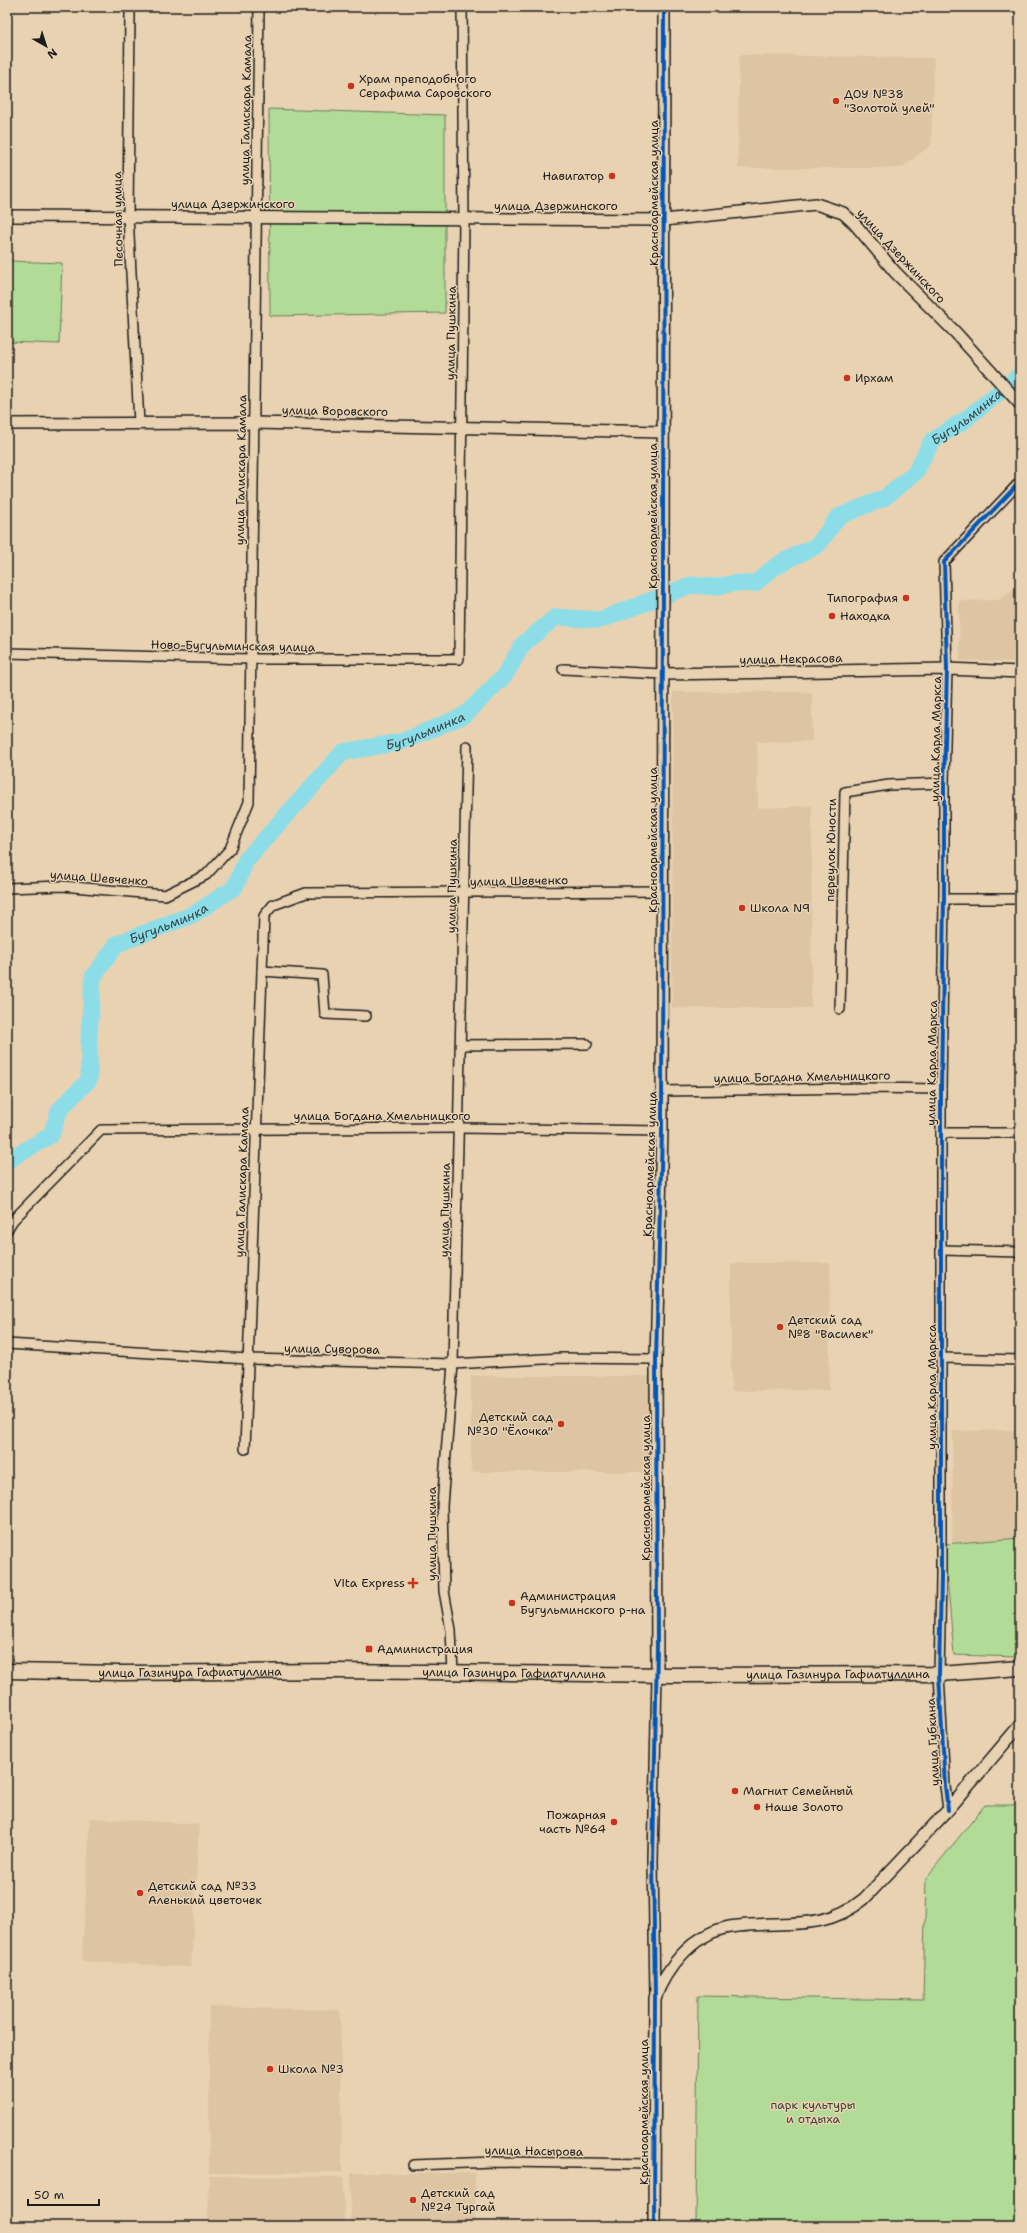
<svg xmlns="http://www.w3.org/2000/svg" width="1027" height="2233" font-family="'Shantell Sans',sans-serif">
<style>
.built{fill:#ddc4a2}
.green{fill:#b2db98;stroke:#677c5a}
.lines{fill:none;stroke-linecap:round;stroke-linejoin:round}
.river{stroke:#8ddde8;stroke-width:17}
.minor-casing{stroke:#1c1c1c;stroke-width:12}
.tertiary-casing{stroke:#1c1c1c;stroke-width:14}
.primary-casing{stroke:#1c1c1c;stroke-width:17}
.minor{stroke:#e9d2b2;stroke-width:9}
.tertiary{stroke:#e9d2b2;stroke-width:11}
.primary{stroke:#e9d2b2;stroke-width:14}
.cycleway-casing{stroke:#e9d2b2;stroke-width:6}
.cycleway{stroke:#0057b8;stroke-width:4}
.poi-dot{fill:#c8321e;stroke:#e9d2b2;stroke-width:1.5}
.labels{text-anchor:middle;stroke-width:3;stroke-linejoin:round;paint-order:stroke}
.poi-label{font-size:12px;fill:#1c1c1c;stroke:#e9d2b2;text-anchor:start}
.street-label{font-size:12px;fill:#1c1c1c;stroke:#e9d2b2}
.park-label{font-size:12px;fill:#3a4235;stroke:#e9d2b2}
.water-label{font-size:13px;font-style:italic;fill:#334345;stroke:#e9d2b2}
</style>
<rect width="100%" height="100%" fill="#e9d2b2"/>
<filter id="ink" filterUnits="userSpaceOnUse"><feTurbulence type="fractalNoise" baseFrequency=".025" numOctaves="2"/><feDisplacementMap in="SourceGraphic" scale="8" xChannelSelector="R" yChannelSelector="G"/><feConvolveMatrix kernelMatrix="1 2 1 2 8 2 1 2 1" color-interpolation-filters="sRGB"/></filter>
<g filter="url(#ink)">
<g class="built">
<path d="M739 55 934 58 931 145 901 168H738Z"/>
<path d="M1020 584V662L960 660 959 601 999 600Z"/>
<path d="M673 692H812V741L757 742 758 808 812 806 811 1008H672Z"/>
<path d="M731 1263H830L829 1390 731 1391Z"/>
<rect x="471" y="1376" width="180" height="96"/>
<path d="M1020 1430V1549L952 1550 953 1431Z"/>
<path d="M90 1818 199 1824 191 1967 82 1961Z"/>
<path d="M209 2007 340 2010 342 2172 209 2173Z"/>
<rect x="351" y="2173" width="124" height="53"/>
<path d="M209 2176 344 2177V2226H208Z"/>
</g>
<g class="green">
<path d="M269 109 445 115V313L270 316Z"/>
<path d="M10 261 62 263 59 344 8 342Z"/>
<path d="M1020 1538V1657L954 1655 944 1544Z"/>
<path d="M985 1805H1020V2226H696L698 1996 923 2000 926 1878Z"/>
</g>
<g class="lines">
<path class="river" id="s1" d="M7 1161 51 1135 60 1109 89 1080V1035L93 977 117 944 194 914 235 887 246 860 343 752 401 742 465 715 505 675 523 644 556 617 600 620 691 585 715 587 735 583 754 584 777 565 818 545 838 517 884 498 915 473 932 441 966 419 1020 375"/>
<g class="minor-casing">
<g id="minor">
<path d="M130 14 128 216 139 423"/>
<path d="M7 653 250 659H459L464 219 462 7"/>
<path d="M563 669 663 674"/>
<path d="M7 888 62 886 165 895 206 875 230 849 249 802 259 7"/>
<path d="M944 899H1020"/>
<path d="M262 971 322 975 325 1014 366 1016"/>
<path d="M840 1009 845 792 889 785 944 783"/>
<path d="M461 1045 587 1044"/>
<path d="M662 1091 867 1088 941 1089"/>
<path d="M941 1133H1020"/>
<path d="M7 1230 13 1220 101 1130 460 1128 662 1131"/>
<path d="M942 1250 1020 1252"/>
<path d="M7 1344 248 1359 453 1364 562 1358 656 1359"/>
<path d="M942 1358 1020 1360"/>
<path d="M245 1449 264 916 273 905 306 893 663 891"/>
<path d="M453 1673 451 1630 444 1591 442 1506 453 1364 467 746"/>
<path d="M948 1810 945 1786 939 1674 941 1579V1089L944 899V783L947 669 944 562 1020 482"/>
<path d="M655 1997 653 1861 657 1674"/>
<path d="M413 2165 494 2162 654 2164"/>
</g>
</g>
<g class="tertiary-casing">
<g id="tertiary">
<path d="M7 216 664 220 816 204 843 213 854 223 895 272 956 333 1020 404"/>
<path d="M7 424 254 423 663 432"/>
<path d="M663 674 947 669 1020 672"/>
<path d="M657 1674 656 1359 662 1131 664 7"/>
<path d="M654 2226 655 1998C666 1968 692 1936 725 1928 732 1926 741 1926 749 1925 794 1922 827 1929 864 1899L948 1810 1020 1725"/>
</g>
</g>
<g class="primary-casing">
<g id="primary">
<path id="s2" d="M7 1671 121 1673 336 1671 674 1675 939 1674 1020 1668"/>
</g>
</g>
<use href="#minor" class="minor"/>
<use href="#tertiary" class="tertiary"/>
<use href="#primary" class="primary"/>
<g class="cycleway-casing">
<g id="cycleway">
<path d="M948 1810 945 1786 939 1674 941 1579V1089L944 899V783L947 669 944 562 1020 482"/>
<path d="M654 2226 655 1998 653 1861 657 1646 656 1359 662 1131 664 7"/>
</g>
</g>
<use href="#cycleway" class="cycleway"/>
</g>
</g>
<g class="poi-dot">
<circle cx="351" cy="86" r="4"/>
<circle cx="836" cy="101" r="4"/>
<circle cx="612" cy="176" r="4"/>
<circle cx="847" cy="378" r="4"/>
<circle cx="906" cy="598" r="4"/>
<circle cx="832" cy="616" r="4"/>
<circle cx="742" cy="908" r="4"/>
<circle cx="780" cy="1327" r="4"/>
<circle cx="561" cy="1424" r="4"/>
<path d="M411 1577h4v4h4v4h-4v4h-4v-4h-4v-4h4z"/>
<circle cx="512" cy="1603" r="4"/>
<rect x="365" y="1645" width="8" height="8" rx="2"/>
<circle cx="735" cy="1791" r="4"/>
<circle cx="757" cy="1807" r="4"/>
<circle cx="614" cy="1822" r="4"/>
<circle cx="140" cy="1893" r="4"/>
<circle cx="270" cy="2069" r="4"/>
<circle cx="413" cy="2200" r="4"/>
</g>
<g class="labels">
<g class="poi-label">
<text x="359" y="83">Храм преподобного<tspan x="359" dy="14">Серафима Саровского</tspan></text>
<text x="844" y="98">ДОУ №38<tspan x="844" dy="14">"Золотой улей"</tspan></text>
<text x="604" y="180" text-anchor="end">Навигатор</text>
<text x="855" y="382">Ирхам</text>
<text x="898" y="602" text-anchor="end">Типография</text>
<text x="840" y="620">Находка</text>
<text x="750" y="912">Школа N9</text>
<text x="788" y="1324">Детский сад<tspan x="788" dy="14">№8 "Василек"</tspan></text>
<text x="553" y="1421" text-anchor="end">Детский сад<tspan x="553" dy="14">№30 "Ёлочка"</tspan></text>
<text x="405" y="1587" text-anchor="end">Vita Express</text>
<text x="520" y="1600">Администрация<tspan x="520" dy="14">Бугульминского р-на</tspan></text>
<text x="377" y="1653">Администрация</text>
<text x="743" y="1795">Магнит Семейный</text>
<text x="765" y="1811">Наше Золото</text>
<text x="606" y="1819" text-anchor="end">Пожарная<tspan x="606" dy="14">часть №64</tspan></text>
<text x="148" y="1890">Детский сад №33<tspan x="148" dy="14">Аленький цветочек</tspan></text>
<text x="278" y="2073">Школа №3</text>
<text x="421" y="2197">Детский сад<tspan x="421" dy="14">№24 Тургай</tspan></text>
</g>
<g class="street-label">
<text transform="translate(246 110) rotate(-89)" y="4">улица Галискара Камала</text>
<text transform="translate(654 193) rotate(-90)" y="4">Красноармейская улица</text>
<text x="233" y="208">улица Дзержинского</text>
<text x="556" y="210">улица Дзержинского</text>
<text transform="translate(118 219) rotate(-91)" y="4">Песочная улица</text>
<text transform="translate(901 256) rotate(47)" y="4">улица Дзержинского</text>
<text transform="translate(451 333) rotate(-89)" y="4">улица Пушкина</text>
<text transform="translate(335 411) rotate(1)" y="4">улица Воровского</text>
<text transform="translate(241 470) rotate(-89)" y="4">улица Галискара Камала</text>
<text transform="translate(653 516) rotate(-90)" y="4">Красноармейская улица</text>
<text transform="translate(233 646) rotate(1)" y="4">Ново-Бугульминская улица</text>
<text transform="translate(791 659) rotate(-1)" y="4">улица Некрасова</text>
<text transform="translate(936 739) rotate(-89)" y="4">улица Карла Маркса</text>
<text transform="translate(653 840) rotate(-90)" y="4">Красноармейская улица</text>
<text transform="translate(831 850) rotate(-89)" y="4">переулок Юности</text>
<text transform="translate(99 878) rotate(4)" y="4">улица Шевченко</text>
<text transform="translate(519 881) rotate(-1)" y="4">улица Шевченко</text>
<text transform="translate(452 886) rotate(-89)" y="4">улица Пушкина</text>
<text transform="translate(932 1063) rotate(-89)" y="4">улица Карла Маркса</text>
<text transform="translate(802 1077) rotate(-1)" y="4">улица Богдана Хмельницкого</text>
<text x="382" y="1120">улица Богдана Хмельницкого</text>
<text transform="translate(650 1164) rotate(-88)" y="4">Красноармейская улица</text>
<text transform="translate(242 1182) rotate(-88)" y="4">улица Галискара Камала</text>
<text transform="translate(445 1210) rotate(-89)" y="4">улица Пушкина</text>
<text transform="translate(332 1349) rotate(1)" y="4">улица Суворова</text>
<text transform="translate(932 1387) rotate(-90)" y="4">улица Карла Маркса</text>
<text transform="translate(646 1488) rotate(-90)" y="4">Красноармейская улица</text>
<text transform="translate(432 1534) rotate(-90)" y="4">улица Пушкина</text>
<text dy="4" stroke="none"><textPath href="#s2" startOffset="183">улица Газинура Гафиатуллина</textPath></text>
<text dy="4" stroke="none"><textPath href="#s2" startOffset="507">улица Газинура Гафиатуллина</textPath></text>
<text dy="4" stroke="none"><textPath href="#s2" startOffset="831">улица Газинура Гафиатуллина</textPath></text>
<text transform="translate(933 1742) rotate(-93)" y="4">улица Губкина</text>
<text transform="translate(644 2112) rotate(-90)" y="4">Красноармейская улица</text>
<text transform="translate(534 2151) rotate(1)" y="4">улица Насырова</text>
</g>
<g class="park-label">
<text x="813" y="2109">парк культуры<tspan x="813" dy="14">и отдыха</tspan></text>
</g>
<g class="water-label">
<text dy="5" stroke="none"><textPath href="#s1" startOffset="1316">Бугульминка</textPath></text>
<text dy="5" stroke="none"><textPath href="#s1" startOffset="655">Бугульминка</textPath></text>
<text dy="5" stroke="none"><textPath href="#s1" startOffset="319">Бугульминка</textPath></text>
</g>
</g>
<rect width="1027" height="2233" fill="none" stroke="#e9d2b2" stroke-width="24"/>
<rect x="12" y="12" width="1003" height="2209" fill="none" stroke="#1c1c1c" stroke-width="1.5" filter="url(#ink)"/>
<g transform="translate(46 46) rotate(141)" stroke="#e9d2b2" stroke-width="3" paint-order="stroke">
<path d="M0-3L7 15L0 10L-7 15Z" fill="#1c1c1c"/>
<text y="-6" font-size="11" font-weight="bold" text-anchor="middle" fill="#1c1c1c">N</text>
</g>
<path d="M28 2199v6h71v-6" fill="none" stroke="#1c1c1c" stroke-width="2"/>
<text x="34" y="2199" font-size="12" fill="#1c1c1c" stroke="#e9d2b2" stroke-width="3" paint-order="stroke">50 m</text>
</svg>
